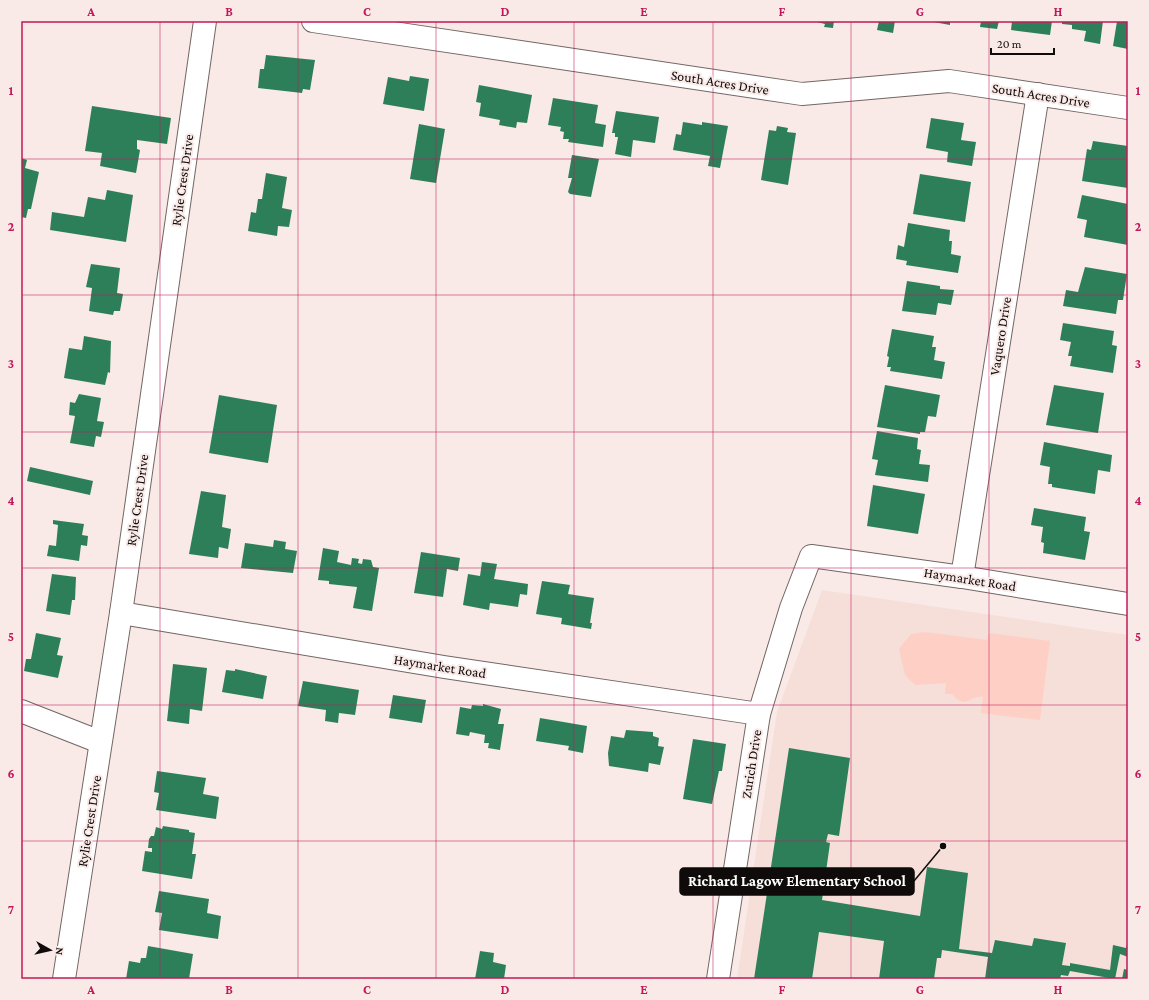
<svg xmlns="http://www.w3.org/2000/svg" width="1149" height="1000" font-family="'Crimson Pro',serif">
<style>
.built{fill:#f6ded9}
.green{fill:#fecfc5}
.building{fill:#2d7f5a}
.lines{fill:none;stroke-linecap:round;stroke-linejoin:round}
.minor-casing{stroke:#736663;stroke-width:24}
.tertiary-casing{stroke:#736663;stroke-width:24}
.minor{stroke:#fff;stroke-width:22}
.tertiary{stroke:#fff;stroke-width:22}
.grid{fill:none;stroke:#c2185b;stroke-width:1;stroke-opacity:0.55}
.labels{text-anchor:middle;stroke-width:4;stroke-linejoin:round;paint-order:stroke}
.street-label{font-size:14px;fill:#0f0b0a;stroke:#f9eae7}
.leader{fill:none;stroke:#0f0b0a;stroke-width:1.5}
.callout-dot{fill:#0f0b0a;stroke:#f9eae7;stroke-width:1.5}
.callout{fill:#0f0b0a;stroke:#0f0b0a;stroke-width:1.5}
.callout-label{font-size:15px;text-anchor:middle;font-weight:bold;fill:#fff}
.neatline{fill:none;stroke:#c2185b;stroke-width:1.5}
.grid-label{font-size:13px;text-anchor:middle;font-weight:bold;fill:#c2185b}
</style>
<rect width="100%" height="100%" fill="#f9eae7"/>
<path class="built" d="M822 590 1128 635V979H737L777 712Z"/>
<path class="green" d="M925 632 987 640 989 633 1050 641 1040 720 981 713 983 697C968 695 967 711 952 694H945L946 683 915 685 905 675 899 649 911 634Z"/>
<g class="building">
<path d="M813 21H834L833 28 824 27 825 24Z"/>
<path d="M879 21H895L893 33 877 30Z"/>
<path d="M928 21H950V25Z"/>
<path d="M981 21H999L997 29 980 27Z"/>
<path d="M1012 21H1052L1050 35 1011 30Z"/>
<path d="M1062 21H1103L1100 44 1084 41 1086 31 1072 29V25L1062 24Z"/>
<path d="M1117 21H1128V49L1113 46Z"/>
<path d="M266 55 315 60 310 90 303 89 302 93 258 88 260 69H264Z"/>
<path d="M410 76 429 79 424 111 383 104 388 77 409 81Z"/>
<path d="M479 85 532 95 527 123 517 122 516 128 499 125 500 120 479 116 481 103 476 102Z"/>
<path d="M553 98 598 105 595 123 606 125 603 147 568 142 569 139H563L564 132 560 131 561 127 548 125Z"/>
<path d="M92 106 171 118 167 144 137 140V149L140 150 136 173 100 166 102 153 85 151Z"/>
<path d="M616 111 659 117 655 143 633 140 631 157 615 154 618 137H615V133H612Z"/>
<path d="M931 118 964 123 961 140 976 142 972 166 947 162 948 152 926 148Z"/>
<path d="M683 122 702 125V122L728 126 720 168 708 166 710 156 673 150 676 134 681 135Z"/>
<path d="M419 124 445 129 436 183 410 179Z"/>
<path d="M777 126 788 128 787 132 796 133 788 185 761 180 769 130 776 131Z"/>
<path d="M1093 141 1128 146V188L1082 181 1087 149 1091 150Z"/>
<path d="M572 155 599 159 591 197 570 194 568 192 572 178H568Z"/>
<path d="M21 158 27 160 25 168 39 172 31 209H28L26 218 21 217Z"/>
<path d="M266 173 287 177 282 208 292 210 289 227 278 226 277 236 248 231 251 212 256 213 258 199H262Z"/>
<path d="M920 174 971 182 965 222 913 214Z"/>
<path d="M107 190 133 195 126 242 50 230 52 212 84 217 88 197 105 200Z"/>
<path d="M1082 195 1128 204V245L1084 237 1087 220 1077 218Z"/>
<path d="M908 223 950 230 949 241H952L951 254 961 256 958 273 906 265 907 261 896 259 898 245 904 247Z"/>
<path d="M91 264 120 268 117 293 123 294 120 311H114L113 315 89 311 92 288 86 287Z"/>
<path d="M1085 267 1127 274 1123 300H1118L1116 314 1063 306 1066 290 1078 292Z"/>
<path d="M907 281 940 286V289L954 290 951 305 938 303 936 315 902 311Z"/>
<path d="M1063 323 1114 331 1112 345 1117 346 1113 373 1070 366 1072 356H1068L1071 342 1060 340Z"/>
<path d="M892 329 934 336 932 347H936L934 360 945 362 942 379 890 371 891 367H887L889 357 887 356Z"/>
<path d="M84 336 111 341 110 373 108 372 105 385 64 378 69 348 82 350Z"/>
<path d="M885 385 940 395 936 417 928 416 925 432H920V434L877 427Z"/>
<path d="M1054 385 1104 393 1098 433 1046 425Z"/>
<path d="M79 394 101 398 97 421 104 422 101 437 96 436 94 447 70 443 75 416 69 415 70 402 75 403Z"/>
<path d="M219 395 277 405 268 463 209 453Z"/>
<path d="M877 431 918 438 917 449 921 450 919 464 930 465 928 482 875 475 878 460 872 459Z"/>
<path d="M1044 442 1112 455 1110 472 1098 470 1095 494 1052 487V484H1048L1050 467 1040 465Z"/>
<path d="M30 467 93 481 90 495 27 481Z"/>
<path d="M873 485 925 494 918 534 867 526Z"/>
<path d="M201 491 226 495 222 527 231 529 228 549 219 547 218 558 189 554Z"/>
<path d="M1034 508 1086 517 1084 531 1090 532 1085 560 1043 553 1044 543 1041 542 1043 527 1031 525Z"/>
<path d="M53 520 84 524 82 535 88 536 87 546 81 545 79 561 47 556 49 545 56 546 58 525 53 524Z"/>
<path d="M274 540 286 542 285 549 297 551 293 573 241 568 245 543 273 547Z"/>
<path d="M323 548 339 551 337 562 351 565 352 558 359 559 358 563 362 564 363 559 371 560 373 567 379 568 372 611 353 608 357 587 329 584V581L318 580Z"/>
<path d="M421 552 460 558 458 571 447 569 443 597 414 593Z"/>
<path d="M482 562 497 564 494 579 528 584 527 595 520 594 518 607 490 603 489 610 463 605 468 574 480 576Z"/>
<path d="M52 574 76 577 75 600H72L70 615 46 611Z"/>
<path d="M542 581 570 585 568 594 594 598 590 623H592L591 629 561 624 562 618 536 614Z"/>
<path d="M36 633 61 638 57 655 63 656 58 678 24 671 26 659H31Z"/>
<path d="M173 664 207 668 202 711 190 709 189 724 167 721Z"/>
<path d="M235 669 267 676 263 699 222 692 226 670 235 671Z"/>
<path d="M303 681 359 690 355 715 339 713 338 723 325 721 326 710 298 706Z"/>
<path d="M393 695 426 700 422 723 389 718Z"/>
<path d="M483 704 501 709 498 724H504L500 750 488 748 489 743H484L485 735 470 732 469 736 456 734 460 707 471 709 472 705 483 706Z"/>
<path d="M540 718 587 726 583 753 568 750 569 746 536 741Z"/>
<path d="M626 730 653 732V736L659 738 658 746 664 747 660 765 649 763 648 772 609 766 608 753 611 736 624 738Z"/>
<path d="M693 739 726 744 722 771H719L712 804 683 799Z"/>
<path d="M789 748 850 758 839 836 828 834 826 842 830 843 822 900 920 916 927 867 968 873 959 949 992 953 995 940 1032 946 1034 938 1066 943 1062 965 1070 966V963L1110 970 1113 945 1126 948 1128 940V957L1120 954 1115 979 1070 971 1068 976 1061 975 1060 979H985L988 957 942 950 941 958H937L934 979H879L884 941 819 932 812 979H754Z"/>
<path d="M157 771 206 778 203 794 219 797 216 819 156 810 159 793 154 792Z"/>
<path d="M163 826 189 830V832L195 833 192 854H196L192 879 142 871 145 851 152 852V848H148L149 839 151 836H154L156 827 162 829Z"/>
<path d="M159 891 209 899 207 913 221 916 218 939 159 930 162 913 155 912Z"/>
<path d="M148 946 193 954 189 979H126L129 961 140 963 141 958H146Z"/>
<path d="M480 951 494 953 493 962 506 965 504 979H475Z"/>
<path d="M1124 969 1128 970V979H1122Z"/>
</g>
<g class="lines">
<g class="minor-casing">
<g id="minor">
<path d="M313 21 802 94 949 81 1128 108"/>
<path d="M962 577 1038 94"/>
<path d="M121 613 444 667 759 714"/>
<path d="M64 979 121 613 205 21"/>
<path d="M718 979 759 714 791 608 811 556 962 577 1128 604"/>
</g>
</g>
<g class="tertiary-casing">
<path id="tertiary" d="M21 711 100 742"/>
</g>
<use href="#minor" class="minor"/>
<use href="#tertiary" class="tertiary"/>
</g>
<path class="grid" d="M160 21V979M298 21V979M436 21V979M574 21V979M713 21V979M851 21V979M989 21V979M21 159H1128M21 295H1128M21 432H1128M21 568H1128M21 705H1128M21 841H1128"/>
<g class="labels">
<g class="street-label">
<text transform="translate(720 82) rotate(9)" y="5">South Acres Drive</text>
<text transform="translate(1041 95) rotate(9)" y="5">South Acres Drive</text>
<text transform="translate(182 180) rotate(-82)" y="5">Rylie Crest Drive</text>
<text transform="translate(1000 336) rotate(-81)" y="5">Vaquero Drive</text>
<text transform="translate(137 500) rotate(-82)" y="5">Rylie Crest Drive</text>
<text transform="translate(970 579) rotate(9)" y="5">Haymarket Road</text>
<text transform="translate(440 666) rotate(9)" y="5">Haymarket Road</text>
<text transform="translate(751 764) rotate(-81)" y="5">Zurich Drive</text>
<text transform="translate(89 821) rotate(-81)" y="5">Rylie Crest Drive</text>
</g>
</g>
<path class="leader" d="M943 846L914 881"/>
<circle class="callout-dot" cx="943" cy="846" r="4"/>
<rect class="callout" x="680" y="868" width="234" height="27" rx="4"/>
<g class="callout-label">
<text x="797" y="886">Richard Lagow Elementary School</text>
</g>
<rect width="1149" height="1000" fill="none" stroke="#f9eae7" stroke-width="44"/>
<g transform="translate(50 950) rotate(98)" stroke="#f9eae7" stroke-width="3" paint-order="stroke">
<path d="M0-3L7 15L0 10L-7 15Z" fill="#0f0b0a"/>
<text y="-6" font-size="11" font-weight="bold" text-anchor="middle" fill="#0f0b0a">N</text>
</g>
<path d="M991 48v6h63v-6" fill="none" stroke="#0f0b0a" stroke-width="2"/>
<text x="997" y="48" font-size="12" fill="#0f0b0a" stroke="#f9eae7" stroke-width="3" paint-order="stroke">20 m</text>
<rect x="22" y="22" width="1105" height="956" class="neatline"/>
<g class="grid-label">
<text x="91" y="16">A</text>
<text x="229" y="16">B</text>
<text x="367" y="16">C</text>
<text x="505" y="16">D</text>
<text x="644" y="16">E</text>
<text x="782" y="16">F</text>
<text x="920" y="16">G</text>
<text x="1058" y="16">H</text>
<text x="11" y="95">1</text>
<text x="1138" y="95">1</text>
<text x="11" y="231">2</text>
<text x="1138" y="231">2</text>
<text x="11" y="368">3</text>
<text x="1138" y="368">3</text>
<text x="11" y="505">4</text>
<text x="1138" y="505">4</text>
<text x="11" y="641">5</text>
<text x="1138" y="641">5</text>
<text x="11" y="778">6</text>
<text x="1138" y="778">6</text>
<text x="11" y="914">7</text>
<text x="1138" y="914">7</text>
<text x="91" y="994">A</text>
<text x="229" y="994">B</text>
<text x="367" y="994">C</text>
<text x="505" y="994">D</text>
<text x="644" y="994">E</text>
<text x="782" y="994">F</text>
<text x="920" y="994">G</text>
<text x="1058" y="994">H</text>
</g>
</svg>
